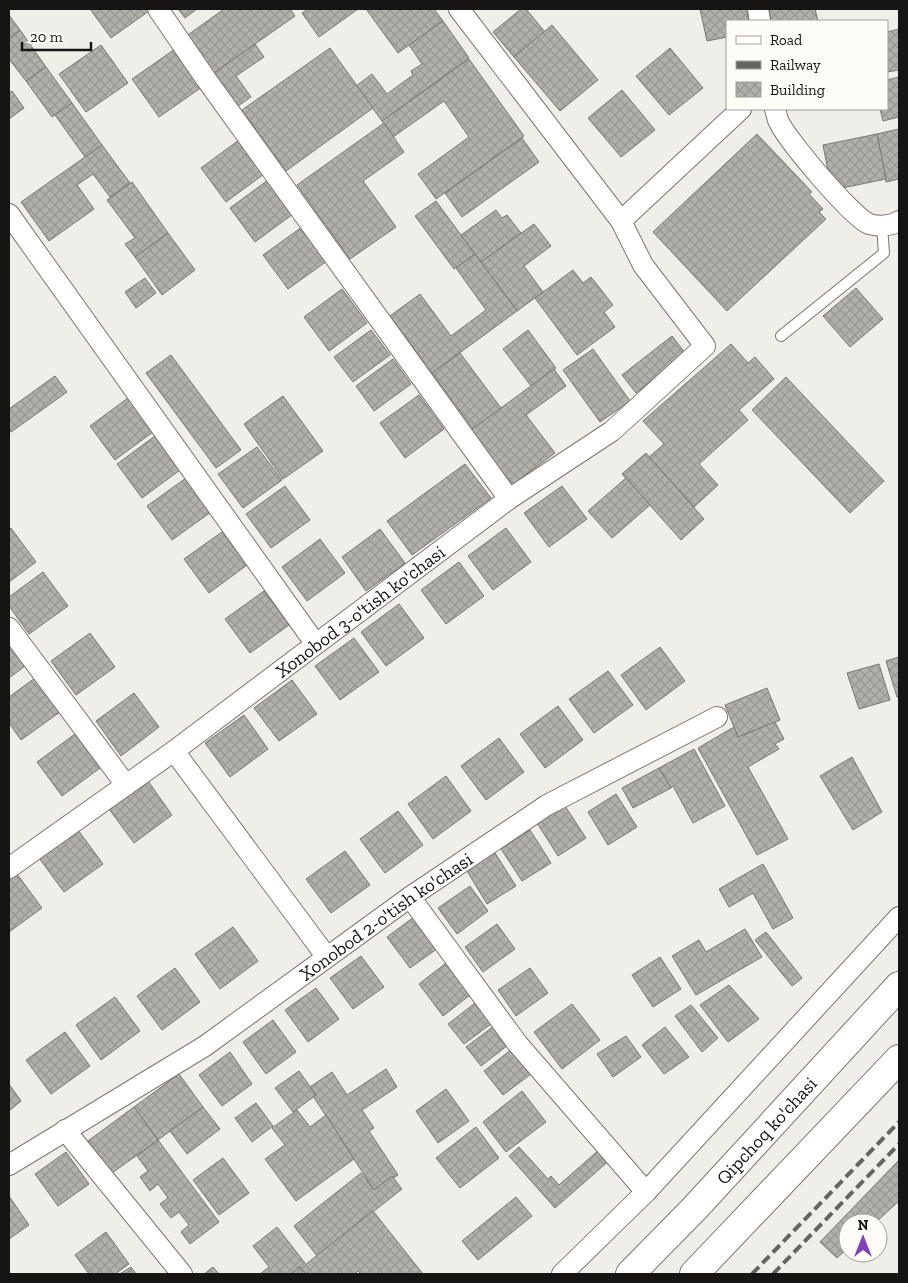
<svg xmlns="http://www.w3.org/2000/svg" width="908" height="1283" font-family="'Zilla Slab',serif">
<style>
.building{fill:url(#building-cross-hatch);stroke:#797873}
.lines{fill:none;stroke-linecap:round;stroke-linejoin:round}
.service-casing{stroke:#797873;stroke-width:12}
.minor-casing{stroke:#797873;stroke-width:22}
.primary-casing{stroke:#797873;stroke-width:30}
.service{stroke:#fff;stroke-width:10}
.minor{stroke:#fff;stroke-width:20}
.primary{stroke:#fff;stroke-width:28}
.rail{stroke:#656461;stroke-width:4;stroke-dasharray:10 5;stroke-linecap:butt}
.labels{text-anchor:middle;stroke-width:4;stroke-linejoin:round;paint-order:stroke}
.street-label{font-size:19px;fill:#161514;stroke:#fdfcf6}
</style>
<defs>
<pattern id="building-cross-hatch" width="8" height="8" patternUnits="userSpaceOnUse" patternTransform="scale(1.25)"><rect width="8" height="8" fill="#b1b0ab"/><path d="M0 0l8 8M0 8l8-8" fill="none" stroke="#989692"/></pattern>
</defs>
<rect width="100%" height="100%" fill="#f0eee9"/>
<g class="building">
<path d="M90 9H147L149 11 111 38Z"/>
<path d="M178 9H197L185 18Z"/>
<path d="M224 9H290L295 16 211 75 185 37Z"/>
<path d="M308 9H358L319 37 302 13Z"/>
<path d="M366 9H434L443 21 398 53Z"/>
<path d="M521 9H526L545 32 514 57 493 32Z"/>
<path d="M700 9H746L749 21H727V37L707 41Z"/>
<path d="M769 9H815L818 21H771Z"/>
<path d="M9 15 20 30 9 38Z"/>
<path d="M443 21 469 58 382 121 356 86 372 74 387 94 413 75 411 71 422 64 409 45Z"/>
<path d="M552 25 598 80 560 111 514 57Z"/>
<path d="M899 29V70L887 72V32Z"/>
<path d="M20 30 46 67 26 81 9 59V38Z"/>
<path d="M255 44 264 57 236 76 251 97 235 108 211 75Z"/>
<path d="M101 45 128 83 86 112 59 74Z"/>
<path d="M330 48 373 108 286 171 242 110Z"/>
<path d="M670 48 703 88 669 115 636 76Z"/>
<path d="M175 49 202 87 159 117 132 79Z"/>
<path d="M469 59 524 136 436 199 418 174 469 137 444 101 393 137 382 121Z"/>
<path d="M46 67 72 103 52 117 26 81Z"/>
<path d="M899 77V117L883 121 880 109H887V80Z"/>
<path d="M622 90 655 130 621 157 588 118Z"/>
<path d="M12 91 24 108 9 119V93Z"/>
<path d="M72 103 102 145 85 157 55 115Z"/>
<path d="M384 123 404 152 363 181 396 227 350 259 297 185Z"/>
<path d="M899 129V179L886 182 877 134Z"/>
<path d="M757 134 812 192 809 194 823 209 819 212 826 219 727 311 653 232Z"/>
<path d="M877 134 886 179 842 188 830 181 823 145Z"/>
<path d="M522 138 539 162 462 217 445 193Z"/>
<path d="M239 140 264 174 226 202 201 168Z"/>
<path d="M102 145 130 183 110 197 93 174 77 185 94 209 49 241 21 202Z"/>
<path d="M268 180 293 214 255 242 230 208Z"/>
<path d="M132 182 168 233 135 257 125 244 135 238 107 200Z"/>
<path d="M436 201 475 254 454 269 415 216Z"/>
<path d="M496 210 502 218 507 215 521 233 481 262 461 235Z"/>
<path d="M534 224 551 246 524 266 543 292 517 311 481 262Z"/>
<path d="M302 227 327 261 288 289 263 255Z"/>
<path d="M168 233 195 270 162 295 135 257Z"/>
<path d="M475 254 517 311 432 373 390 316 420 294 451 336 486 310 456 268Z"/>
<path d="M573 270 583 283 591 277 613 305 604 312 615 327 577 355 535 298Z"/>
<path d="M145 278 156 293 136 308 125 292Z"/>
<path d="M856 288 883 319 850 347 823 316Z"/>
<path d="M342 289 367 323 329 351 304 317Z"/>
<path d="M371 330 390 355 353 382 334 357Z"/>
<path d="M528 330 556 368 531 386 503 349Z"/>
<path d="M672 336 686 354 636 393 622 375Z"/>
<path d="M731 344 748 363 755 357 774 379 739 410 748 420 699 464 718 485 694 507 649 457 664 444 643 421Z"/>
<path d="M593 349 630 401 600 422 563 370Z"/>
<path d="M460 353 501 408 473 429 432 373Z"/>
<path d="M171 355 241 450 216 468 146 373Z"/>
<path d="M393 359 411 384 374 411 356 386Z"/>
<path d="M554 369 566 386 526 415 555 453 512 485 471 430Z"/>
<path d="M55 376 67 392 11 432 9 429V409Z"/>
<path d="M786 377 884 481 850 513 752 410Z"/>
<path d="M419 395 444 429 405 458 380 423Z"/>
<path d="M283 396 323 451 283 479 244 424Z"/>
<path d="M128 398 153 432 115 460 90 426Z"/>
<path d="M155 436 180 470 142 498 117 464Z"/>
<path d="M257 447 282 480 243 508 218 474Z"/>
<path d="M646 453 704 519 681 540 622 474Z"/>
<path d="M465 464 491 498 412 555 387 521Z"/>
<path d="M186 478 211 512 172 540 147 506Z"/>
<path d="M626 478 650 505 612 538 588 511Z"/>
<path d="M285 486 310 520 271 548 246 514Z"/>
<path d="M562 486 587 519 549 547 524 513Z"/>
<path d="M11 528 36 562 9 582V530Z"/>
<path d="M506 528 531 562 493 590 468 556Z"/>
<path d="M380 529 405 563 366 591 342 557Z"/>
<path d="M222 532 247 565 209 593 184 559Z"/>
<path d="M320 539 345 573 307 601 282 567Z"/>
<path d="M459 562 484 596 446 624 421 590Z"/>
<path d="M43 572 68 606 29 634 9 606V597Z"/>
<path d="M264 591 289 625 250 653 225 619Z"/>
<path d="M399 604 424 638 386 666 361 632Z"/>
<path d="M90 633 115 667 76 695 51 661Z"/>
<path d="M354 638 379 672 340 700 315 666Z"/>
<path d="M9 644 25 666 9 678Z"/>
<path d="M660 647 685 681 646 710 621 675Z"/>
<path d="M899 657V697H897L886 661Z"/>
<path d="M879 664 890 700 859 709 847 673Z"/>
<path d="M608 671 633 705 594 733 569 699Z"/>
<path d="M35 678 60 712 21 740 9 723V697Z"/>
<path d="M292 680 317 714 279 741 254 708Z"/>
<path d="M767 688 780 720 738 737 725 705Z"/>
<path d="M134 693 159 727 121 756 96 721Z"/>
<path d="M558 706 583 740 545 768 520 734Z"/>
<path d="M244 715 268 749 230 777 205 743Z"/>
<path d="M775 722 784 739 775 744 779 749 748 767 788 839 757 855 698 748 734 727 738 737Z"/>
<path d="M75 734 100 768 62 796 37 762Z"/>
<path d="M499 738 524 772 486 800 461 766Z"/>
<path d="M694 749 725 806 693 823 673 786 671 788 659 768Z"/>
<path d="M852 757 882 812 853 830 820 776Z"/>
<path d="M659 768 671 788 633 808 622 788Z"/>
<path d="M446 776 471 811 433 839 408 804Z"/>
<path d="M148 781 172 815 134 843 109 809Z"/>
<path d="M616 794 637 827 608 845 588 812Z"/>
<path d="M565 806 586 838 558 856 537 823Z"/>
<path d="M398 811 423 845 385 873 360 839Z"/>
<path d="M78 830 103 864 64 892 39 858Z"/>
<path d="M530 830 551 863 522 881 501 849Z"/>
<path d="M345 851 370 885 331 913 306 879Z"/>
<path d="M495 853 516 886 487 904 467 871Z"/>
<path d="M763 864 793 918 773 929 753 893 729 907 719 889Z"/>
<path d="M17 874 42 908 9 932V880Z"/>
<path d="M470 886 488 911 457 934 438 908Z"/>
<path d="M418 914 441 946 410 968 387 937Z"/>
<path d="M497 924 515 949 483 972 465 947Z"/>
<path d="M233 927 258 961 220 989 195 954Z"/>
<path d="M745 929 762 957 696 995 672 956 699 940 706 952Z"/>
<path d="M766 932 802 978 792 986 755 940Z"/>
<path d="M361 956 384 987 353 1009 330 978Z"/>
<path d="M660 957 681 989 653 1007 632 975Z"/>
<path d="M450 960 474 992 443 1016 419 984Z"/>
<path d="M175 968 200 1002 162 1030 137 996Z"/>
<path d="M530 968 548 993 516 1016 498 990Z"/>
<path d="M729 985 759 1019 728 1042 700 1005Z"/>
<path d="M316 988 339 1019 308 1042 285 1010Z"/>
<path d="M115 997 140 1031 101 1060 76 1025Z"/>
<path d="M475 1003 491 1024 464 1044 448 1024Z"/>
<path d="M572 1004 600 1040 562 1069 534 1032Z"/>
<path d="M691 1005 718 1038 702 1052 675 1016Z"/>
<path d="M273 1020 296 1052 266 1074 243 1042Z"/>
<path d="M494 1026 508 1045 481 1066 466 1047Z"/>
<path d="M665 1027 689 1057 664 1074 642 1045Z"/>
<path d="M65 1032 90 1066 51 1094 26 1060Z"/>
<path d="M626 1036 641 1057 613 1077 597 1054Z"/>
<path d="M512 1049 531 1074 503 1095 484 1071Z"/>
<path d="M230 1052 252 1084 222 1106 199 1075Z"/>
<path d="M386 1069 397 1087 362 1110 374 1128 369 1131 398 1175 393 1178 392 1176 374 1190 313 1096 316 1095 310 1087 332 1072 347 1095Z"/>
<path d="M299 1071 316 1095 293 1112 275 1088Z"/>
<path d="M179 1074 203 1107 158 1140 134 1107Z"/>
<path d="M9 1084 21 1101 9 1111Z"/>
<path d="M446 1089 469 1121 438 1143 416 1111Z"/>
<path d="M522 1091 546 1122 506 1152 483 1122Z"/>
<path d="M256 1103 273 1126 252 1142 235 1118Z"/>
<path d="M134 1107 158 1140 112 1173 88 1141Z"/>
<path d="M203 1107 220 1129 187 1154 170 1131Z"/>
<path d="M297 1110 310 1127 326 1115 354 1159 296 1201 265 1159 285 1145 272 1128Z"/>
<path d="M476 1127 499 1158 460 1188 436 1158Z"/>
<path d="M158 1140 219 1222 190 1244 181 1232 189 1225 179 1212 171 1218 160 1204 168 1198 158 1184 150 1191 140 1177 148 1171 137 1156Z"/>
<path d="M519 1147 548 1179 551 1176 559 1185 601 1148 611 1159 555 1208 509 1156Z"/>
<path d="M66 1152 89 1184 58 1206 35 1174Z"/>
<path d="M223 1158 249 1193 219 1215 193 1180Z"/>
<path d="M899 1160V1201L875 1223H848V1248L837 1258 820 1242Z"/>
<path d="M361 1173 374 1190 392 1176 402 1189 317 1256 294 1226Z"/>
<path d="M9 1196 29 1225 9 1239Z"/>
<path d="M516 1197 532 1216 478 1260 462 1241Z"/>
<path d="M373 1211 423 1274H361L358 1271 354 1274H306L301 1268Z"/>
<path d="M277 1227 305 1263 291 1274H260L269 1267 253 1246Z"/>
<path d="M106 1232 129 1264 115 1274H89L75 1255Z"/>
<path d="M131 1267 136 1274H120Z"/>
<path d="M213 1267 219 1274H204Z"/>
<path d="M300 1267 306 1274H291Z"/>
</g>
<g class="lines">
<g class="service-casing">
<path id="service" d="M781 336 884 253 882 226"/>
</g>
<g class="minor-casing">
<g id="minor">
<path d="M158 9 206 79 509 499"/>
<path d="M758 9 760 21"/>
<path d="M775 109C776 112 777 117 778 120 785 138 852 217 869 224 879 227 891 226 899 221"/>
<path d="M9 214 315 643"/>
<path d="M621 221 741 109"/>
<path d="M9 628 126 785"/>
<path d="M174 751 326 956"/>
<path id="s1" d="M9 868 174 751 509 499 612 431 705 346 643 265 621 221 459 9"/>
<path d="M410 897 517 1043 646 1192"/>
<path d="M65 1130 182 1274"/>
<path id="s2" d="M9 1165 205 1046 410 897 547 805 717 717"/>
<path d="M562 1274 646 1192 899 917"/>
</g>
</g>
<g class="primary-casing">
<g id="primary">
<path id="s3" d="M630 1274 694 1209 899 986"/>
<path d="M694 1274 899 1059"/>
</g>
</g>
<use href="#service" class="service"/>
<use href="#minor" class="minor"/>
<use href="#primary" class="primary"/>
<g class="rail">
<path d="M752 1274 899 1122"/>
<path d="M773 1274 899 1144"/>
</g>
</g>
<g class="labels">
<g class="street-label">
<text dy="7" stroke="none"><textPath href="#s1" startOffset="435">Xonobod 3-o'tish ko'chasi</textPath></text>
<text dy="7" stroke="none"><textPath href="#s2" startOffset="452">Xonobod 2-o'tish ko'chasi</textPath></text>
<text dy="7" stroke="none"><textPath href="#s3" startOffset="198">Qipchoq ko'chasi</textPath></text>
</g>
</g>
<rect width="908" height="1283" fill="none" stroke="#161514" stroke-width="20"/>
<rect x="726" y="20" width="162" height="90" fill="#fdfcf6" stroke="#a1a09c"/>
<rect x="736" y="36" width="25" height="8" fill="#ffffff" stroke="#a1a09c"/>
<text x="770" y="45" font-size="15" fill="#161514">Road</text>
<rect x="736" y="61" width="25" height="8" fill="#656461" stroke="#a1a09c"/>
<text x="770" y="70" font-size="15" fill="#161514">Railway</text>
<rect x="736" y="82" width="25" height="15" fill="url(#building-cross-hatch)" stroke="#a1a09c"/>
<text x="770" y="95" font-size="15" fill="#161514">Building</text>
<g transform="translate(863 1238)"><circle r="24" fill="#fdfcf6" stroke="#a1a09c"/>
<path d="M0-4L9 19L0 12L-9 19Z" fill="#8043b8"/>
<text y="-8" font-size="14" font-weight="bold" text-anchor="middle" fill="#161514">N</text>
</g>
<path d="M22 42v8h69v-8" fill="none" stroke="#161514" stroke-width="2.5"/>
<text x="30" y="42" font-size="15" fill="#161514" stroke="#fdfcf6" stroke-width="4" paint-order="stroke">20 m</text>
</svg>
